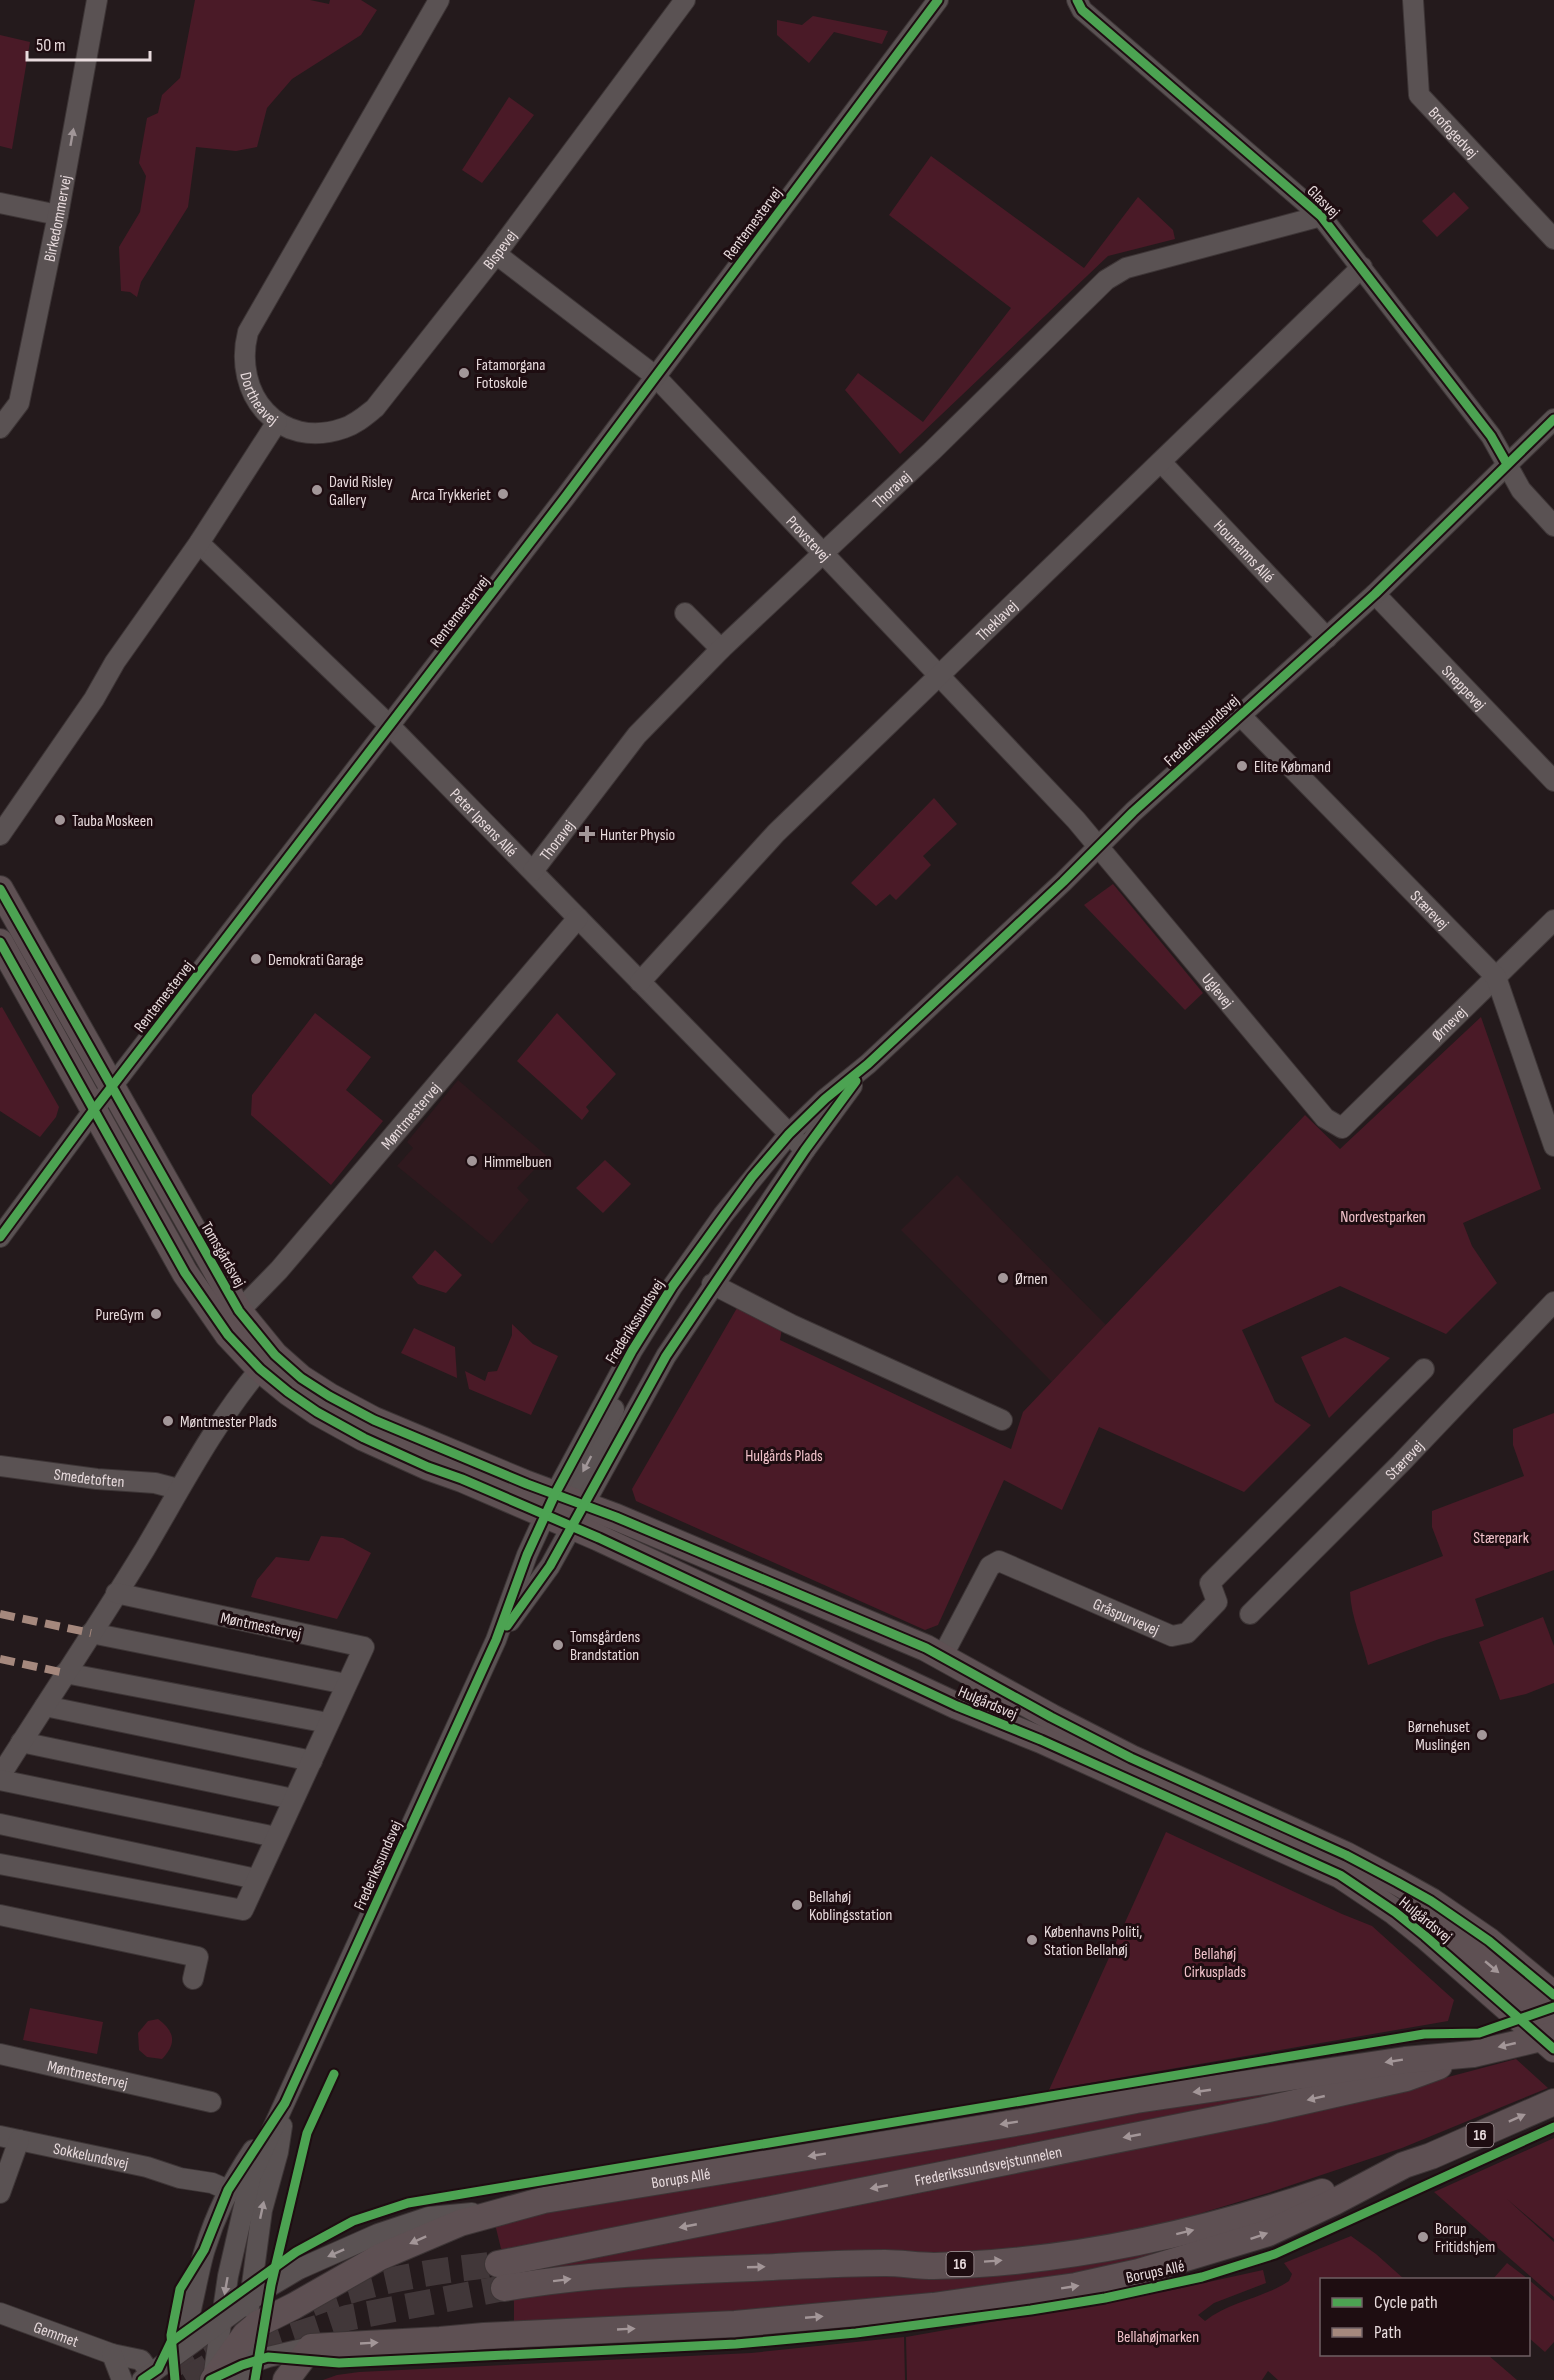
<svg xmlns="http://www.w3.org/2000/svg" width="1554" height="2380" font-family="'Sofia Sans Condensed',sans-serif">
<style>
.built{fill:#2f191e}
.green{fill:#4a1a27}
.lines{fill:none;stroke-linecap:round;stroke-linejoin:round}
.major-tunnel{stroke:#413739;stroke-width:26;stroke-dasharray:26 13;stroke-linecap:butt}
.minor-casing{stroke:#3d3536;stroke-width:22}
.major-casing{stroke:#3d3536;stroke-width:28}
.minor{stroke:#5a5253;stroke-width:20}
.major{stroke:#5e5053;stroke-width:26}
.quiet{stroke:#a5887d;stroke-width:8;stroke-dasharray:15 8;stroke-linecap:butt}
.cycleway-casing{stroke:#1e0d11;stroke-width:13}
.cycleway{stroke:#4ca352;stroke-width:9}
.oneway{fill:#a19698}
.oneway2{fill:#a39698}
.poi-dot{fill:#a39799;stroke:#1e0d11;stroke-width:2}
.labels{text-anchor:middle;stroke-width:6;stroke-linejoin:round;paint-order:stroke}
.shield{fill:#1e0d11;stroke:#ab9da0;stroke-width:1.5}
.shield-label{font-size:15px;font-weight:bold;fill:#e8dbdd}
.street-label{font-size:16px;fill:#e8dbdd;stroke:#1e0d11}
.poi-label{font-size:16px;fill:#e8dbdd;stroke:#1e0d11;text-anchor:start}
.park-label{font-size:16px;fill:#f1c2ca;stroke:#1e0d11}
</style>
<rect width="100%" height="100%" fill="#241a1c"/>
<g class="built">
<path d="M458 1080 547 1156 517 1188 529 1200 492 1244 397 1166 413 1148 407 1142Z"/>
<path d="M957 1175 1106 1325 1052 1382 901 1230Z"/>
</g>
<g class="green">
<path d="M195 0H310L329 4 330 0H361L377 10 361 35 292 79 267 108 257 147 236 151 196 147 188 207 141 282 137 297 130 292 121 291 119 247 140 212 146 176 139 163 147 118 158 113 162 95 180 78Z"/>
<path d="M813 16 888 31 882 44 834 32 809 63 777 35V20L802 25Z"/>
<path d="M0 35 30 42 12 149 0 146Z"/>
<path d="M509 97 534 115 482 183 462 170Z"/>
<path d="M931 156 1084 268 1138 197 1173 230 1175 239 1108 256 900 454 845 390 858 373 923 422 1011 308 889 215Z"/>
<path d="M1454 192 1469 208 1437 237 1422 221Z"/>
<path d="M934 798 957 824 923 856 931 865 896 900 890 894 876 906 851 883Z"/>
<path d="M1113 884 1203 993 1185 1010 1084 905Z"/>
<path d="M2 1007 59 1107 56 1117 40 1137 0 1111V1008Z"/>
<path d="M315 1013 371 1057 346 1090 383 1121 331 1185 251 1115 252 1095Z"/>
<path d="M557 1013 616 1074 586 1107 589 1111 582 1120 517 1061Z"/>
<path d="M1481 1017 1541 1189 1463 1223 1472 1246 1497 1283 1446 1334 1340 1286 1242 1330 1275 1402 1311 1425 1244 1492 1099 1427 1062 1510 1004 1480 938 1625 925 1630 636 1501 632 1489 737 1308 782 1329 780 1340 1011 1449 1023 1412 1305 1115 1340 1149Z"/>
<path d="M605 1160 631 1184 603 1213 576 1188Z"/>
<path d="M435 1250 462 1275 446 1293 418 1284 412 1277Z"/>
<path d="M512 1324 533 1344 558 1356 531 1415 469 1389 465 1371 485 1381 488 1372 497 1371 512 1335Z"/>
<path d="M414 1328 455 1347 457 1378 401 1353Z"/>
<path d="M1345 1337 1390 1358 1329 1418 1301 1357Z"/>
<path d="M1554 1413V1570L1475 1599 1484 1626 1439 1639 1368 1665C1362 1640 1351 1617 1350 1592L1443 1556 1432 1527V1511L1524 1476 1513 1445V1429Z"/>
<path d="M321 1536 343 1538 371 1553 337 1619 251 1597 257 1580 276 1557 309 1561Z"/>
<path d="M1543 1617 1554 1646V1683L1526 1694 1500 1700 1479 1642Z"/>
<path d="M1166 1832 1342 1914 1372 1926 1454 2000 1448 2021 1049 2090Z"/>
<path d="M30 2008 103 2022 97 2054 23 2040Z"/>
<path d="M158 2019C175 2032 177 2043 162 2059L147 2057 139 2050 138 2033 148 2021Z"/>
<path d="M1516 2059 1548 2088 1402 2148 1268 2193 1185 2218 1147 2259 1034 2282 839 2307 514 2324V2302L495 2224 599 2199 1299 2084 1328 2109Z"/>
<path d="M1554 2138V2239L1507 2199 1554 2242V2297L1434 2192Z"/>
<path d="M1351 2236 1376 2254 1404 2279 1322 2280V2354L1488 2355 1517 2380H1278L1268 2371 1262 2380H907L906 2337 1172 2290 1263 2270 1266 2283 1214 2303 1198 2315 1205 2321C1230 2301 1262 2299 1289 2281L1292 2274 1284 2263Z"/>
<path d="M1507 2263 1528 2279H1493Z"/>
<path d="M1529 2280 1554 2301V2342L1545 2352 1529 2338Z"/>
<path d="M904 2337 905 2380H323L337 2375 359 2372 751 2353Z"/>
</g>
<g class="lines">
<g class="major-tunnel">
<path d="M311 2304C371 2280 435 2271 498 2264"/>
<path d="M169 2367 217 2340 238 2332"/>
<path d="M186 2380 220 2360 347 2318 504 2288"/>
</g>
<g class="minor-casing">
<g id="minor">
<path id="s1" d="M439 0 248 332C232 394 279 451 344 428 356 424 365 416 375 408L490 262 685 0"/>
<path d="M1077 0 1082 10 1321 216 1491 436 1521 490 1554 526"/>
<path id="s2" d="M1413 0 1419 95 1554 239"/>
<path d="M0 203 58 215"/>
<path id="s3" d="M496 254 655 376 1076 820 1325 1118 1342 1128 1554 920"/>
<path id="s4" d="M0 428 19 403 58 215 97 0"/>
<path id="s5" d="M1161 462 1327 638"/>
<path id="s6" d="M199 543 389 725 805 1150"/>
<path id="s7" d="M1375 594 1554 781"/>
<path d="M685 613 721 649"/>
<path id="s8" d="M1240 715 1496 977 1554 1146"/>
<path d="M0 835 94 699 115 662 199 543 277 422"/>
<path id="s9" d="M533 871 637 735 721 649 932 451 1106 280 1126 268 1321 216"/>
<path id="s10" d="M640 982 776 833 1362 267"/>
<path d="M0 1237 93 1111 566 496 938 0"/>
<path d="M712 1284 790 1324 1002 1420"/>
<path id="s11" d="M239 1311 279 1270 578 918"/>
<path id="s12" d="M0 1466 97 1479 155 1483 178 1489"/>
<path d="M568 1513 571 1494 614 1409"/>
<path id="s13" d="M1250 1614 1401 1463 1554 1302"/>
<path d="M510 1621 550 1566 666 1356 805 1150 852 1086"/>
<path d="M91 1633 346 1684"/>
<path id="s14" d="M942 1657 990 1566 999 1561 1172 1636 1187 1633 1217 1602 1210 1583 1424 1369"/>
<path d="M65 1673 328 1723"/>
<path d="M45 1706 312 1761"/>
<path d="M21 1742 293 1799"/>
<path d="M0 1776C48 1700 98 1626 145 1549 181 1488 214 1424 260 1369"/>
<path d="M0 1780 276 1837"/>
<path d="M0 1824 256 1879"/>
<path d="M0 1864 243 1910 364 1647 116 1593"/>
<path d="M0 1915 198 1957 193 1979"/>
<path id="s15" d="M0 2054 211 2102"/>
<path id="s16" d="M0 2136 147 2167 180 2178 212 2183 228 2190"/>
<path d="M0 2193 19 2140"/>
<path d="M249 2307 262 2210 278 2152 282 2126"/>
<path id="s17" d="M0 2313 112 2354 141 2360 151 2374"/>
<path d="M112 2354 122 2380"/>
<path d="M175 2355C188 2340 197 2273 205 2249 216 2213 232 2181 253 2150"/>
<path d="M232 2370 268 2357 311 2347"/>
<path d="M213 2379 228 2276 251 2176 496 1640 527 1555 555 1494 632 1351 672 1287 723 1215 789 1134 825 1099 868 1064 1063 882 1133 812 1375 594 1554 419"/>
<path d="M142 2380 267 2288 299 2269 378 2234 429 2217 472 2213"/>
<path d="M241 2380 245 2336"/>
</g>
</g>
<g class="major-casing">
<g id="major">
<path d="M0 889 239 1311 275 1355 301 1378 329 1396 374 1420 527 1484 616 1517 926 1648 1051 1717 1131 1758 1346 1855 1397 1882 1431 1901 1489 1941 1554 1995"/>
<path d="M0 942 185 1273 228 1335 260 1369 288 1392 317 1412 364 1438 428 1467 462 1479 599 1538 957 1706 1041 1740 1340 1875 1395 1912 1425 1936 1554 2049"/>
<path d="M1449 1933 1465 1944 1554 2019"/>
<path id="s18" d="M498 2264 1264 2110 1406 2078 1439 2066"/>
<path d="M504 2288C586 2274 669 2271 753 2268 797 2266 841 2263 885 2263 901 2263 918 2266 934 2266 1067 2263 1197 2234 1322 2192"/>
<path id="s19" d="M213 2380 245 2335 258 2324 294 2306 380 2257 460 2223 544 2200 1027 2121 1136 2100 1405 2060 1473 2054 1554 2035"/>
<path d="M286 2380 311 2347 440 2340 484 2336 735 2324 933 2306 1076 2286 1139 2272 1268 2233 1334 2202 1404 2165 1431 2156 1554 2102"/>
</g>
</g>
<use href="#minor" class="minor"/>
<use href="#major" class="major"/>
<g class="quiet">
<path d="M0 1614 91 1633"/>
<path d="M0 1659 65 1673"/>
</g>
<g class="cycleway-casing">
<g id="cycleway">
<path d="M1077 0 1082 10 1321 216 1491 436 1507 464"/>
<path d="M0 889 239 1311 275 1355 301 1378 329 1396 374 1420 527 1484 616 1517 926 1648 1051 1717 1131 1758 1346 1855 1397 1882 1431 1901 1489 1941 1554 1995"/>
<path d="M0 942 185 1273 228 1335 260 1369 288 1392 317 1412 364 1438 428 1467 462 1479 599 1538 957 1706 1041 1740 1340 1875 1395 1912 1425 1936 1554 2049"/>
<path d="M0 1237 93 1111 566 496 938 0"/>
<path d="M507 1626 550 1566 666 1356 805 1150 856 1081"/>
<path d="M142 2380 158 2369 171 2342 296 2252 353 2221 408 2203 1424 2034 1479 2033 1554 2007"/>
<path d="M175 2380 171 2335 180 2289 204 2250 228 2190 285 2103 496 1640 527 1555 555 1494 632 1351 672 1287 752 1177 789 1134 825 1099 868 1064 1063 882 1133 812 1375 594 1554 419"/>
<path d="M210 2380 242 2365 268 2357 339 2363 736 2344 856 2333 1031 2310 1105 2298 1202 2277 1275 2254 1554 2127"/>
<path d="M255 2380 271 2285 307 2133 334 2074"/>
</g>
</g>
<use href="#cycleway" class="cycleway"/>
</g>
<defs><path id="oneway-solid" d="M-6-.8H1V-3.2L6.5 0L1 3.2V.8H-6Z" transform="scale(1.5)"/></defs>
<g class="oneway">
<use href="#oneway-solid" transform="translate(72 137) rotate(-80)"/>
<use href="#oneway-solid" transform="translate(587 1464) rotate(118)"/>
<use href="#oneway-solid" transform="translate(262 2210) rotate(-78)"/>
<use href="#oneway-solid" transform="translate(336 2253) rotate(156)"/>
<use href="#oneway-solid" transform="translate(226 2286) rotate(100)"/>
</g>
<g class="oneway2">
<use href="#oneway-solid" transform="translate(1492 1967) rotate(40)"/>
<use href="#oneway-solid" transform="translate(1507 2045) rotate(167)"/>
<use href="#oneway-solid" transform="translate(1394 2061) rotate(171)"/>
<use href="#oneway-solid" transform="translate(1202 2091) rotate(172)"/>
<use href="#oneway-solid" transform="translate(1316 2098) rotate(167)"/>
<use href="#oneway-solid" transform="translate(1517 2118) rotate(-24)"/>
<use href="#oneway-solid" transform="translate(1009 2123) rotate(171)"/>
<use href="#oneway-solid" transform="translate(1132 2136) rotate(169)"/>
<use href="#oneway-solid" transform="translate(817 2155) rotate(171)"/>
<use href="#oneway-solid" transform="translate(879 2187) rotate(169)"/>
<use href="#oneway-solid" transform="translate(688 2226) rotate(169)"/>
<use href="#oneway-solid" transform="translate(1185 2232) rotate(-14)"/>
<use href="#oneway-solid" transform="translate(1259 2236) rotate(-19)"/>
<use href="#oneway-solid" transform="translate(418 2240) rotate(156)"/>
<use href="#oneway-solid" transform="translate(993 2261) rotate(-4)"/>
<use href="#oneway-solid" transform="translate(756 2267) rotate(-2)"/>
<use href="#oneway-solid" transform="translate(562 2280) rotate(-7)"/>
<use href="#oneway-solid" transform="translate(1070 2287) rotate(-9)"/>
<use href="#oneway-solid" transform="translate(814 2317) rotate(-5)"/>
<use href="#oneway-solid" transform="translate(626 2329) rotate(-3)"/>
<use href="#oneway-solid" transform="translate(369 2343) rotate(-3)"/>
</g>
<g class="poi-dot">
<circle cx="464" cy="373" r="6"/>
<circle cx="317" cy="490" r="6"/>
<circle cx="503" cy="494" r="6"/>
<circle cx="1242" cy="766" r="6"/>
<circle cx="60" cy="820" r="6"/>
<path d="M584 825h6v6h6v6h-6v6h-6v-6h-6v-6h6z"/>
<circle cx="256" cy="959" r="6"/>
<circle cx="472" cy="1161" r="6"/>
<circle cx="1003" cy="1278" r="6"/>
<circle cx="156" cy="1314" r="6"/>
<circle cx="168" cy="1421" r="6"/>
<circle cx="558" cy="1645" r="6"/>
<circle cx="1482" cy="1735" r="6"/>
<circle cx="797" cy="1905" r="6"/>
<circle cx="1032" cy="1940" r="6"/>
<circle cx="1423" cy="2237" r="6"/>
</g>
<g class="labels">
<g class="shield">
<rect x="1466.5" y="2123" width="27" height="24" rx="4.5"/>
<rect x="946.5" y="2252" width="27" height="24" rx="4.5"/>
</g>
<g class="shield-label">
<text x="1480" y="2140">16</text>
<text x="960" y="2269">16</text>
</g>
<g class="street-label">
<text dy="6" stroke="none"><textPath href="#s2" startOffset="146">Brofogedvej</textPath></text>
<text transform="translate(1324 201) rotate(45)" y="6">Glasvej</text>
<text dy="6" stroke="none"><textPath href="#s4" startOffset="220">Birkedommervej</textPath></text>
<text transform="translate(752 223) rotate(-53)" y="6">Rentemestervej</text>
<text dy="6" stroke="none"><textPath href="#s1" startOffset="792">Bispevej</textPath></text>
<text dy="6" stroke="none"><textPath href="#s1" startOffset="453">Dortheavej</textPath></text>
<text dy="6" stroke="none"><textPath href="#s9" startOffset="525">Thoravej</textPath></text>
<text dy="6" stroke="none"><textPath href="#s3" startOffset="424">Provstevej</textPath></text>
<text dy="6" stroke="none"><textPath href="#s5" startOffset="122">Houmanns Allé</textPath></text>
<text transform="translate(459 611) rotate(-52)" y="6">Rentemestervej</text>
<text dy="6" stroke="none"><textPath href="#s10" startOffset="508">Theklavej</textPath></text>
<text dy="6" stroke="none"><textPath href="#s7" startOffset="129">Sneppevej</textPath></text>
<text transform="translate(1201 730) rotate(-43)" y="6">Frederikssundsvej</text>
<text dy="6" stroke="none"><textPath href="#s6" startOffset="399">Peter Ipsens Allé</textPath></text>
<text dy="6" stroke="none"><textPath href="#s9" startOffset="39">Thoravej</textPath></text>
<text dy="6" stroke="none"><textPath href="#s8" startOffset="272">Stærevej</textPath></text>
<text dy="6" stroke="none"><textPath href="#s3" startOffset="1034">Uglevej</textPath></text>
<text transform="translate(163 996) rotate(-52)" y="6">Rentemestervej</text>
<text dy="6" stroke="none"><textPath href="#s3" startOffset="1370">Ørnevej</textPath></text>
<text dy="6" stroke="none"><textPath href="#s11" startOffset="260">Møntmestervej</textPath></text>
<text transform="translate(224 1254) rotate(60)" y="6">Tomsgårdsvej</text>
<text transform="translate(634 1321) rotate(-58)" y="6">Frederikssundsvej</text>
<text dy="6" stroke="none"><textPath href="#s13" startOffset="218">Stærevej</textPath></text>
<text dy="6" stroke="none"><textPath href="#s12" startOffset="90">Smedetoften</textPath></text>
<text dy="6" stroke="none"><textPath href="#s14" startOffset="252">Gråspurvevej</textPath></text>
<text transform="translate(261 1625) rotate(12)" y="6">Møntmestervej</text>
<text transform="translate(988 1702) rotate(23)" y="6">Hulgårdsvej</text>
<text transform="translate(377 1865) rotate(-66)" y="6">Frederikssundsvej</text>
<text transform="translate(1426 1919) rotate(39)" y="6">Hulgårdsvej</text>
<text dy="6" stroke="none"><textPath href="#s15" startOffset="90">Møntmestervej</textPath></text>
<text dy="6" stroke="none"><textPath href="#s16" startOffset="93">Sokkelundsvej</textPath></text>
<text dy="6" stroke="none"><textPath href="#s18" startOffset="500">Frederikssundsvejstunnelen</textPath></text>
<text dy="6" stroke="none"><textPath href="#s19" startOffset="524">Borups Allé</textPath></text>
<text transform="translate(1155 2271) rotate(-12)" y="6">Borups Allé</text>
<text dy="6" stroke="none"><textPath href="#s17" startOffset="60">Gemmet</textPath></text>
</g>
<g class="poi-label">
<text x="476" y="370">Fatamorgana<tspan x="476" dy="18">Fotoskole</tspan></text>
<text x="329" y="487">David Risley<tspan x="329" dy="18">Gallery</tspan></text>
<text x="491" y="500" text-anchor="end">Arca Trykkeriet</text>
<text x="1254" y="772">Elite Købmand</text>
<text x="72" y="826">Tauba Moskeen</text>
<text x="600" y="840">Hunter Physio</text>
<text x="268" y="965">Demokrati Garage</text>
<text x="484" y="1167">Himmelbuen</text>
<text x="1015" y="1284">Ørnen</text>
<text x="144" y="1320" text-anchor="end">PureGym</text>
<text x="180" y="1427">Møntmester Plads</text>
<text x="570" y="1642">Tomsgårdens<tspan x="570" dy="18">Brandstation</tspan></text>
<text x="1470" y="1732" text-anchor="end">Børnehuset<tspan x="1470" dy="18">Muslingen</tspan></text>
<text x="809" y="1902">Bellahøj<tspan x="809" dy="18">Koblingsstation</tspan></text>
<text x="1044" y="1937">Københavns Politi,<tspan x="1044" dy="18">Station Bellahøj</tspan></text>
<text x="1435" y="2234">Borup<tspan x="1435" dy="18">Fritidshjem</tspan></text>
</g>
<g class="park-label">
<text x="1383" y="1222">Nordvestparken</text>
<text x="784" y="1461">Hulgårds Plads</text>
<text x="1501" y="1543">Stærepark</text>
<text x="1215" y="1959">Bellahøj<tspan x="1215" dy="18">Cirkusplads</tspan></text>
<text x="1158" y="2342">Bellahøjmarken</text>
</g>
</g>
<rect x="1320" y="2278" width="210" height="78" fill="#1e0d11" stroke="#6f5f63" stroke-width="1.5"/>
<rect x="1332" y="2298" width="30" height="9" fill="#4ca352" stroke="#6f5f63" stroke-width="1.5"/>
<text x="1374" y="2308" font-size="18" fill="#e8dbdd">Cycle path</text>
<rect x="1332" y="2328" width="30" height="9" fill="#a5887d" stroke="#6f5f63" stroke-width="1.5"/>
<text x="1374" y="2338" font-size="18" fill="#e8dbdd">Path</text>
<path d="M27 51v9h123v-9" fill="none" stroke="#e8dbdd" stroke-width="3"/>
<text x="36" y="51" font-size="18" fill="#e8dbdd" stroke="#1e0d11" stroke-width="4.5" paint-order="stroke">50 m</text>
</svg>
